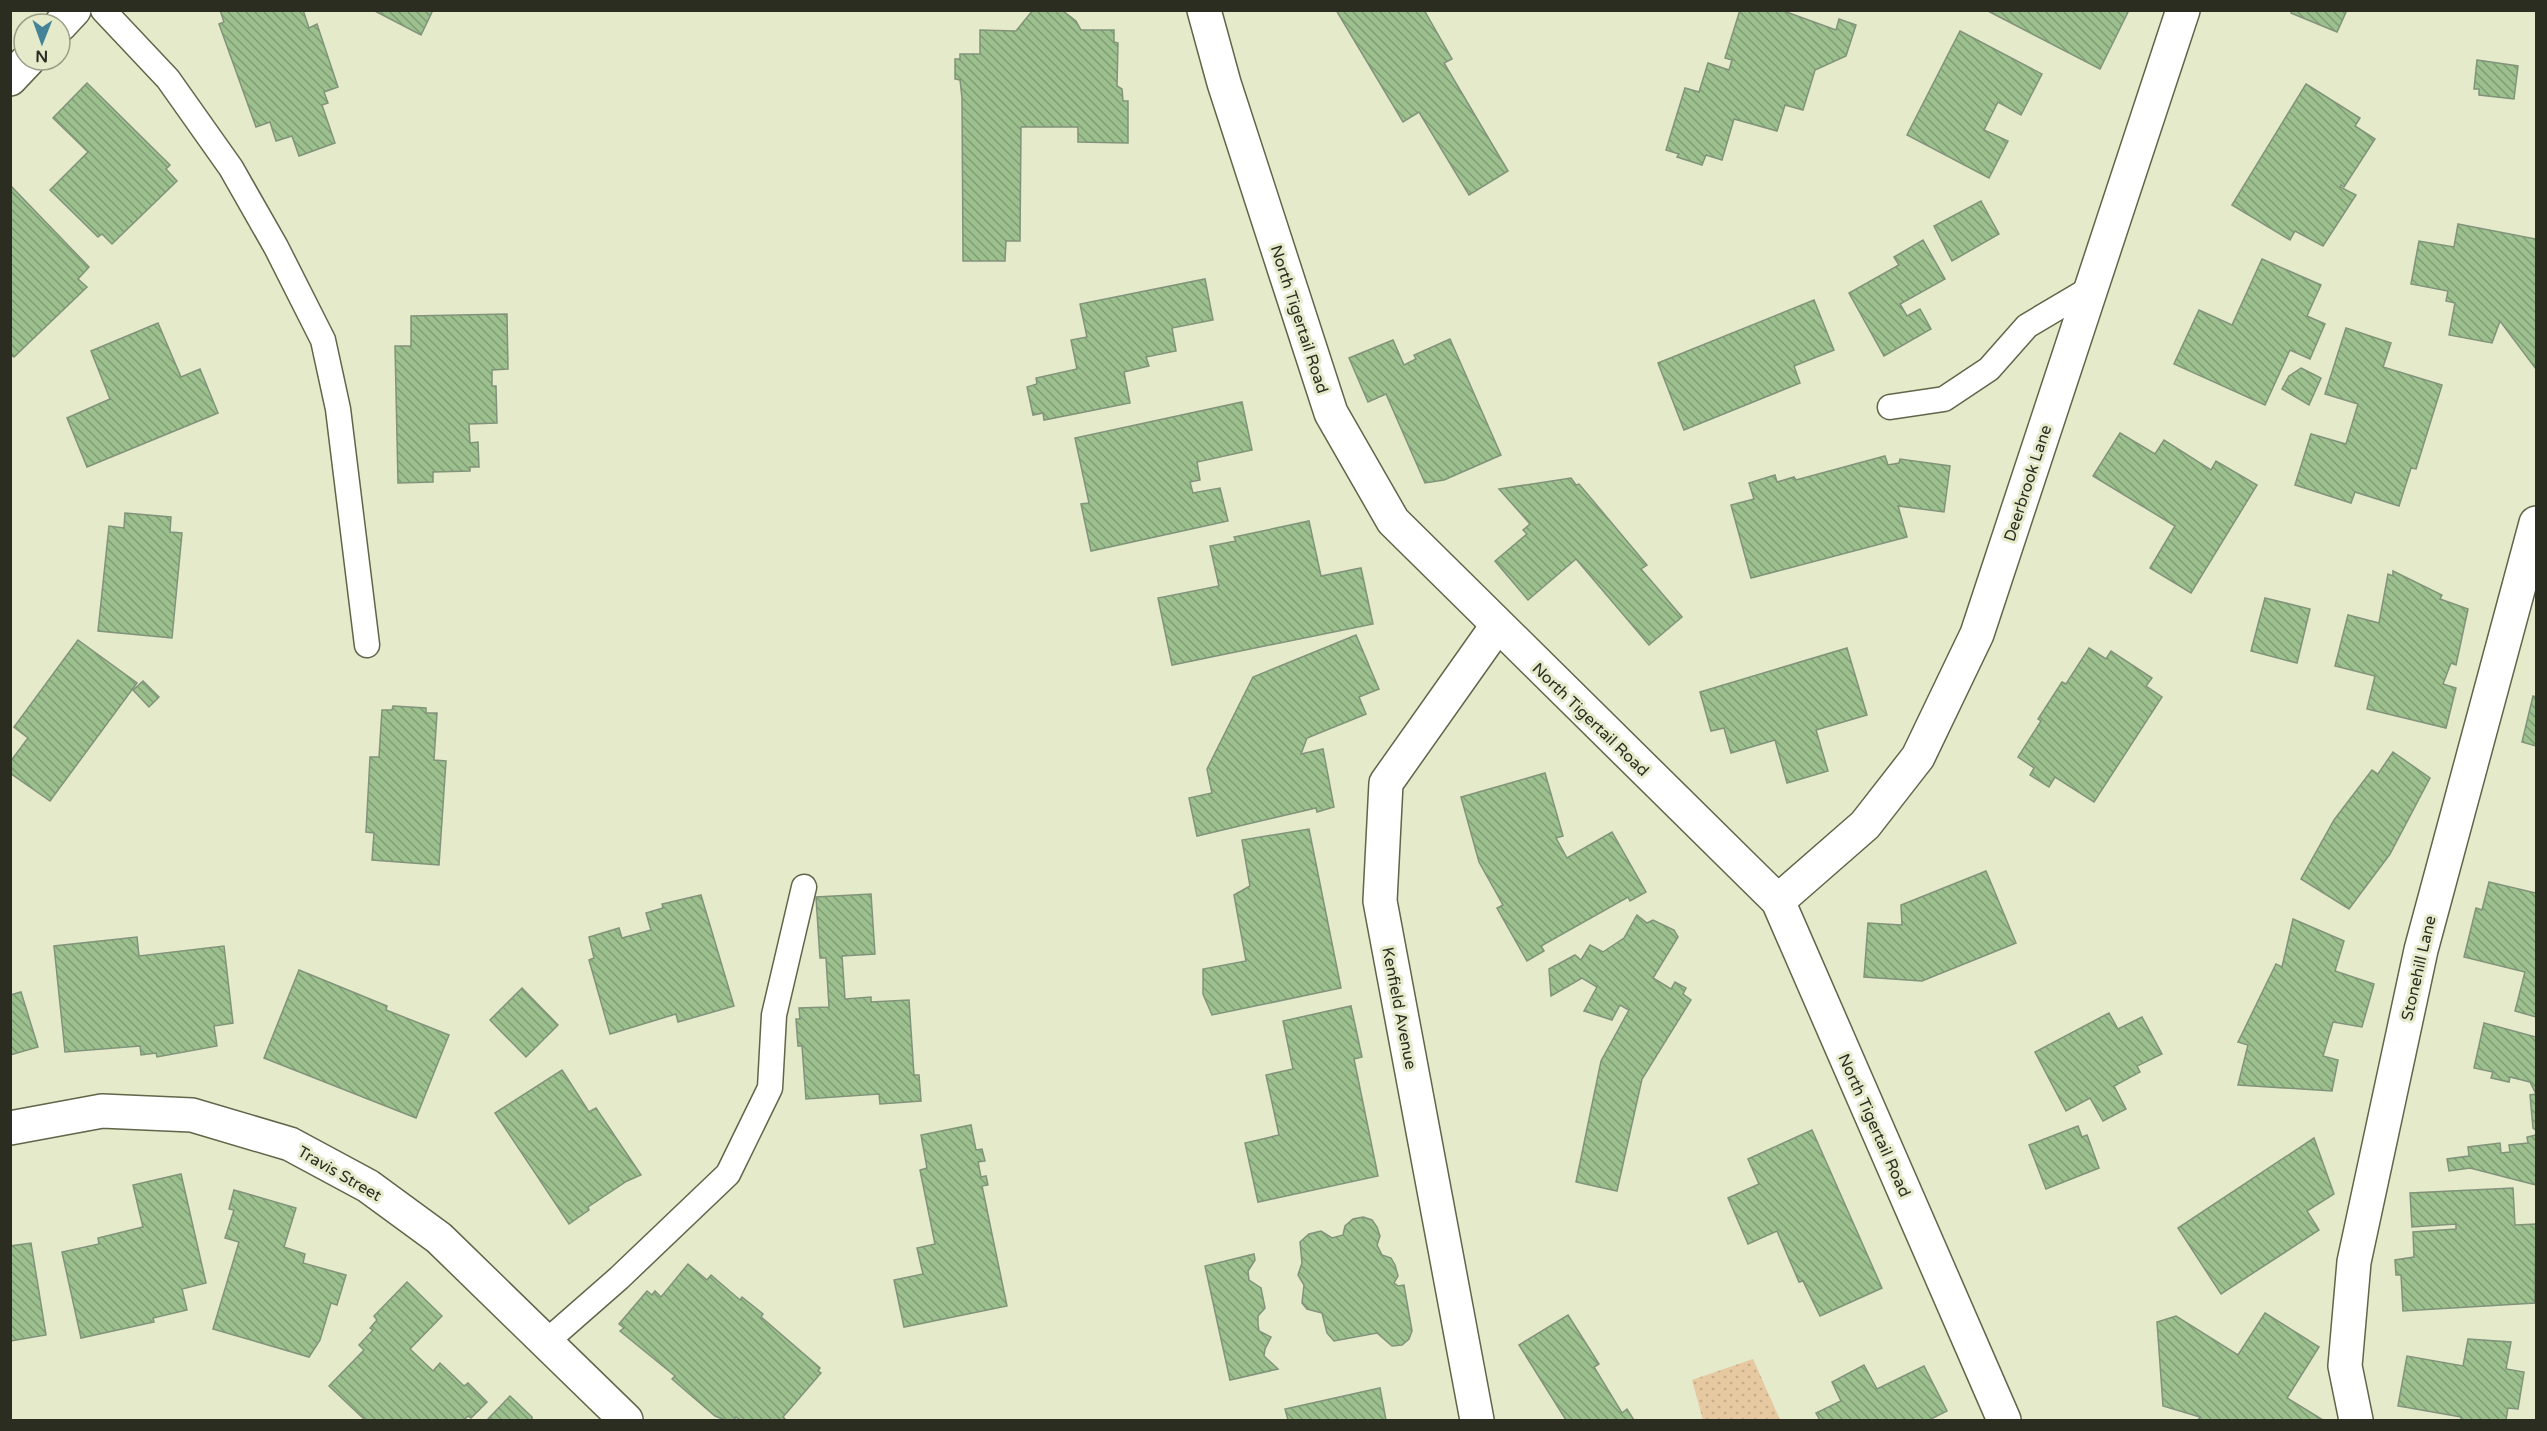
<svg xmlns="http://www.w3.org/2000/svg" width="2547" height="1431" font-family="'Varela Round',sans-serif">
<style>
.grass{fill:url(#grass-dots)}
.building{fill:url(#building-back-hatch);stroke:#81937a;stroke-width:1.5}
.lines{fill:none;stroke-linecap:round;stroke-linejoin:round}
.lane-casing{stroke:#616549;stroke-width:27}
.street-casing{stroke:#616549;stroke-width:36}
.lane{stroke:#fff;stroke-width:24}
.street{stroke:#fff;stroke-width:33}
.labels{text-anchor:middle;stroke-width:6;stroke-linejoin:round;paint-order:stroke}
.street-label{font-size:16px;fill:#2b2d21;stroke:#e4eaca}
</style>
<defs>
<pattern id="grass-dots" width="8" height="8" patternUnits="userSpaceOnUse" patternTransform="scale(1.5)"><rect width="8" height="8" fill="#e6c8a1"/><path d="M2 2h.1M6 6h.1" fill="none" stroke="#c5ac8a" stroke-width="1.8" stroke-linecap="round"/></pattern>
<pattern id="building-back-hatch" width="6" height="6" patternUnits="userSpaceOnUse" patternTransform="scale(1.5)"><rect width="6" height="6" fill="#9dc08f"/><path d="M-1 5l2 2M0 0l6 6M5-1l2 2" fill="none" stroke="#809c74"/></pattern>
</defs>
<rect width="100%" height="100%" fill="#e4eaca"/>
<path class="grass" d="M1753 1359 1780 1420H1703L1692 1380Z"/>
<g class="building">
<path d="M220 10H303L309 28 317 24 338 87 324 92 328 103 322 105 335 143 299 156 292 136 276 141 270 122 256 127 219 24 224 22Z"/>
<path d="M373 10H433L421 35Z"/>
<path d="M1033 10 1063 11 1076 21 1081 30H1114V42L1118 43 1117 86 1122 89 1123 101H1128V143L1078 142V127H1021L1020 241H1006L1005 261H963L962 98 960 80 955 79V59H960V54H980V30L1016 31Z"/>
<path d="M1336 10H1424L1452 59 1444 63 1508 171 1469 195 1419 112 1403 122Z"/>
<path d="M1740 10H1781L1836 30 1839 19 1856 25 1846 56 1815 70 1803 110 1785 105 1777 131 1734 119 1722 160 1706 155 1702 165 1677 157 1679 154 1666 150 1685 88 1699 92 1708 63 1729 70 1732 60 1725 58Z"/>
<path d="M1986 10H2129L2100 69Z"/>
<path d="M2292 10H2347L2337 32 2291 13Z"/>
<path d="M1960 31 2042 74 2021 115 1998 102 1984 130 2008 141 1989 178 1907 135Z"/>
<path d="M2477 60 2518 66 2514 99 2479 95V89H2474Z"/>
<path d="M87 83 170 165 166 169 177 181 112 244 102 234 98 237 50 190 88 152 53 118Z"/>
<path d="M2306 84 2360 118 2355 126 2375 139 2344 187 2341 185 2340 187 2356 195 2323 246 2295 231 2290 240 2232 205Z"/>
<path d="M10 185 89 267 78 279 87 287 14 357 10 354Z"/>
<path d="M1981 201 1999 234 1952 261 1934 226Z"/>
<path d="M2458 224 2536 239V369L2500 321 2492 343 2449 335 2455 303 2446 301 2448 291 2411 284 2419 241 2454 247Z"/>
<path d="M1923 240 1945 279 1900 304 1907 316 1920 309 1931 329 1884 356 1849 293 1899 265 1894 257Z"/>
<path d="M2262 259 2321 285 2307 316 2325 324 2310 359 2290 350 2265 405 2174 364 2199 310 2232 325Z"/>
<path d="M1205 279 1213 320 1172 328 1176 351 1146 357 1149 366 1124 372 1130 403 1044 420 1043 413 1033 415 1027 387 1037 384 1036 378 1077 369 1071 340 1087 337 1080 304Z"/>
<path d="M1814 300 1834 350 1794 366 1800 383 1684 430 1658 363Z"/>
<path d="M507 314 508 369 492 370V386H496L497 423 469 424 470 443 478 442 479 467H470V471L433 472V482L398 483 395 346H411V316Z"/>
<path d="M158 323 181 377 200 369 218 413 87 467 67 418 110 399 91 351Z"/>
<path d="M2346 328 2391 343 2383 367 2442 385 2416 469 2411 468 2399 506 2355 492 2351 503 2295 485 2311 434 2346 444 2358 404 2325 394Z"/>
<path d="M1450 339 1501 455 1444 480 1425 483 1386 394 1368 402 1349 358 1393 340 1404 365 1416 359 1414 355Z"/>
<path d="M2301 368 2321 378 2309 405 2282 389 2289 376Z"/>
<path d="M1242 402 1252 450 1197 462 1200 480 1190 482 1193 493 1220 488 1228 521 1091 551 1081 504 1089 503 1075 438Z"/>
<path d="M2120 433 2155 454 2164 440 2211 470 2216 461 2257 485 2191 593 2150 568 2175 526 2093 476Z"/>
<path d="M1885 456 1888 465 1899 463 1900 459 1950 466 1944 512 1898 506 1907 537 1751 578 1731 505 1754 499 1749 483 1775 475 1777 482 1794 477 1796 480Z"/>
<path d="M1571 478 1576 485 1579 484 1647 565 1641 569 1682 617 1649 645 1576 559 1528 600 1495 561 1527 534 1523 530 1530 524 1499 489Z"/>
<path d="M125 513 171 517 170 532 182 533 172 638 98 631 109 526 124 528Z"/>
<path d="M1309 521 1321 576 1361 568 1373 624 1172 665 1158 598 1219 586 1210 546 1236 541 1234 537Z"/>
<path d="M2393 571 2442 595 2440 599 2468 609 2456 665 2451 663 2443 684 2456 688 2446 728 2367 709 2375 676 2335 666 2348 615 2379 623 2388 574 2393 576Z"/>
<path d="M2265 598 2310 609 2297 663 2251 651Z"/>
<path d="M1356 635 1379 689 1359 697 1366 714 1307 738 1301 754 1323 749 1334 807 1317 812 1316 808 1197 836 1189 798 1212 793 1207 769 1253 677Z"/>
<path d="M78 640 137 683 50 801 10 773V762L28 738 14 727Z"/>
<path d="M1847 648 1867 715 1816 730 1828 771 1787 783 1775 740 1731 753 1724 728 1711 731 1700 692Z"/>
<path d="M2089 648 2106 659 2111 651 2152 678 2146 686 2162 697 2094 802 2055 777 2049 787 2030 775 2034 768 2018 757 2041 721 2038 719 2062 682 2066 684Z"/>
<path d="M143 681 159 697 149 707 133 690Z"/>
<path d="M2533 696 2536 697V746L2522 742Z"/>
<path d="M393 706 426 708V713H437L434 760 446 761 439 865 372 860 374 833 366 832 370 757H379L382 710H392Z"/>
<path d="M2393 752 2430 778 2390 854 2349 909 2301 879 2334 820 2372 770 2378 774Z"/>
<path d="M1545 773 1563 836 1556 838 1567 858 1612 832 1646 892 1630 901 1628 897 1541 946 1544 951 1527 961 1497 908 1503 905 1479 862 1461 797Z"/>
<path d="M1309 829 1341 988 1212 1015 1203 994V969L1246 961 1234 895 1250 886 1242 840Z"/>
<path d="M1986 871 2016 943 1922 981 1864 977 1868 923 1902 925 1901 905Z"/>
<path d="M2489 882 2536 893V1017L2515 1011 2525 972 2464 957 2476 908 2482 910Z"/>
<path d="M871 894 875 954 842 956 845 999 871 997V1002L909 1000 914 1075H919L921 1101 880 1104 879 1094 806 1099 802 1046H798L796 1019H800L799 1008 829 1007 826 958H820L816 897Z"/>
<path d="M701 895 734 1006 678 1022 676 1014 610 1034 589 960 594 958 589 937 619 928 622 938 651 930 646 913 663 908 662 904Z"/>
<path d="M1637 915 1647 923 1653 920 1674 930 1678 937 1653 978 1671 989 1675 982 1686 988 1683 994 1691 1000 1642 1079 1617 1191 1576 1182 1601 1061 1629 1010 1620 1005 1612 1020 1584 1011 1597 987 1582 978 1551 996 1549 969 1575 955 1581 960 1590 945 1603 952 1624 938Z"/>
<path d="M2293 919 2344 941 2335 971 2374 984 2362 1027 2333 1022 2323 1056 2338 1060 2332 1091 2238 1085 2248 1045 2238 1042 2276 964 2282 967Z"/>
<path d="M137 937 139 956 224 946 233 1023 214 1026 217 1046 157 1057 156 1053 141 1055 140 1046 65 1052 54 946Z"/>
<path d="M299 970 387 1006 386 1010 449 1035 416 1118 264 1058Z"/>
<path d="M522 988 558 1025 526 1057 490 1020Z"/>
<path d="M21 992 38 1047 10 1055V995Z"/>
<path d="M1351 1006 1362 1057 1354 1059 1378 1176 1258 1202 1245 1143 1279 1135 1266 1075 1293 1069 1283 1021Z"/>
<path d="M2109 1013 2118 1029 2142 1017 2162 1054 2137 1066 2140 1072 2114 1086 2126 1109 2103 1121 2090 1098 2066 1111 2035 1052Z"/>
<path d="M2484 1023 2536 1037V1130L2533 1128 2530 1095 2536 1094 2530 1082 2510 1077 2509 1082 2491 1078 2493 1072 2474 1068Z"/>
<path d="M562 1070 589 1112 596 1108 641 1175 627 1181 588 1207 589 1210 569 1224 495 1113Z"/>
<path d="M971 1125 976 1150 982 1149 985 1161 978 1162 981 1177 986 1176 988 1185 982 1186 1007 1306 904 1327 894 1280 923 1274 917 1248 935 1244 920 1170 927 1168 921 1135Z"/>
<path d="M2078 1126 2082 1137 2087 1135 2099 1168 2046 1189 2029 1145Z"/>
<path d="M1812 1130 1882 1288 1820 1316 1803 1281 1799 1282 1777 1231 1748 1244 1728 1198 1759 1184 1748 1159Z"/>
<path d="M2536 1135V1185L2470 1168 2449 1171 2447 1159 2469 1156 2468 1147 2500 1143 2501 1153 2510 1152 2509 1145 2528 1143 2527 1137Z"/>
<path d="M2314 1138 2334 1194 2307 1211 2319 1230 2221 1294 2178 1228Z"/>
<path d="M181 1174 206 1283 182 1289 187 1310 153 1318 154 1322 81 1338 62 1252 99 1244 98 1238 143 1227 133 1185Z"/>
<path d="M2513 1188 2515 1225 2536 1224 2535 1303 2403 1311 2401 1275H2396L2395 1260 2414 1257 2413 1232 2456 1229V1224L2412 1227 2410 1193Z"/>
<path d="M234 1190 296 1208 284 1247 305 1254 303 1263 346 1275 337 1305 331 1303 320 1340 309 1357 213 1329 239 1242 225 1238 234 1210 229 1209Z"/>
<path d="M1363 1217 1372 1220 1377 1227 1380 1236 1377 1245 1382 1255 1391 1258 1395 1265 1398 1276 1394 1283 1398 1286 1404 1285 1412 1331 1409 1339 1402 1345 1392 1346 1377 1333 1334 1341 1327 1333 1322 1313 1307 1309 1302 1303 1304 1285 1298 1275 1302 1263 1300 1242 1309 1234 1321 1231 1332 1238 1343 1235 1345 1226 1353 1219Z"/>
<path d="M31 1243 46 1335 10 1341V1246Z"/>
<path d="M1254 1254 1255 1260 1248 1271 1249 1280 1261 1288 1265 1308 1258 1316V1324L1259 1331 1271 1337 1265 1349 1264 1356 1278 1369 1230 1380 1205 1266Z"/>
<path d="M688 1264 707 1280 711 1275 740 1300 742 1297 763 1314 761 1317 820 1368 818 1371 821 1373 783 1417 786 1420H740L736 1417 734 1420H725L715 1416 672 1379 675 1376 620 1331 624 1328 619 1324 647 1291 652 1295 655 1291 661 1297Z"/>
<path d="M407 1282 442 1316 410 1349 433 1371 440 1363 464 1386 468 1383 487 1402 471 1418 468 1416 464 1420H365L329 1386 364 1350 359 1345 373 1330 370 1328 377 1320 374 1316Z"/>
<path d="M2265 1313 2319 1347 2287 1398 2323 1420H2198L2200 1417 2163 1406 2157 1322 2176 1316 2238 1355Z"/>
<path d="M1568 1315 1599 1364 1594 1367 1622 1413 1627 1409 1634 1420H1566L1519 1345Z"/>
<path d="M2468 1339 2511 1342 2506 1369 2524 1372 2518 1409 2508 1408 2506 1420H2461V1417L2398 1406 2407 1356 2463 1366Z"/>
<path d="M1864 1365 1877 1389 1924 1366 1947 1411 1929 1420H1820L1816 1413 1841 1401 1832 1382Z"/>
<path d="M1380 1388 1386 1420H1288L1285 1409Z"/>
<path d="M510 1396 532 1417V1420H487Z"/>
</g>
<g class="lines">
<g class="lane-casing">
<g id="lane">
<path d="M103 10 168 79 231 168 276 247 323 340 338 409 367 645"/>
<path d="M1890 407 1944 399 1989 369 2027 326 2091 288"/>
<path d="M546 1342 619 1278 728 1174 770 1088 774 1015 804 887"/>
</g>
</g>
<g class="street-casing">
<g id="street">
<path d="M1204 10 1224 83 1331 413 1393 521 1778 901 2004 1420"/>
<path d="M60 25 74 10"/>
<path d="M10 79 28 60"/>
<path d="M1778 901 1865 825 1918 757 1977 634 2183 10"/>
<path d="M10 1128 102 1111 192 1115 290 1144 368 1186 439 1238 626 1420"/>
<path d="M1477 1420 1380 901 1386 783 1497 626"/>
<path d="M2356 1420 2345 1366 2354 1262 2421 950 2536 523"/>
</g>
</g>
<use href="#lane" class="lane"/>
<use href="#street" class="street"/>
</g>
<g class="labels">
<g class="street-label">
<text transform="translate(1300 319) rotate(72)" y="6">North Tigertail Road</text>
<text transform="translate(2027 483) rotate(-72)" y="6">Deerbrook Lane</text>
<text transform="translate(1591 719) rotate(44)" y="6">North Tigertail Road</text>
<text transform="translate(2418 968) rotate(-77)" y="6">Stonehill Lane</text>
<text transform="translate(1400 1008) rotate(79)" y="6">Kenfield Avenue</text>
<text transform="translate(1875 1125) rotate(66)" y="6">North Tigertail Road</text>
<text transform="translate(340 1173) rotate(30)" y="6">Travis Street</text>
</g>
</g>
<rect width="2547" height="1431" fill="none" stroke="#2b2d21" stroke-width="24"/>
<g transform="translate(42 42) rotate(181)"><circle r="28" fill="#e4eaca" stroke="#9a9e86" stroke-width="1.5"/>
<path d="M0-4.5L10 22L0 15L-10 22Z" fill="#438397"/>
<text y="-9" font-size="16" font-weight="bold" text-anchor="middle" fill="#2b2d21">N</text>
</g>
</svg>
